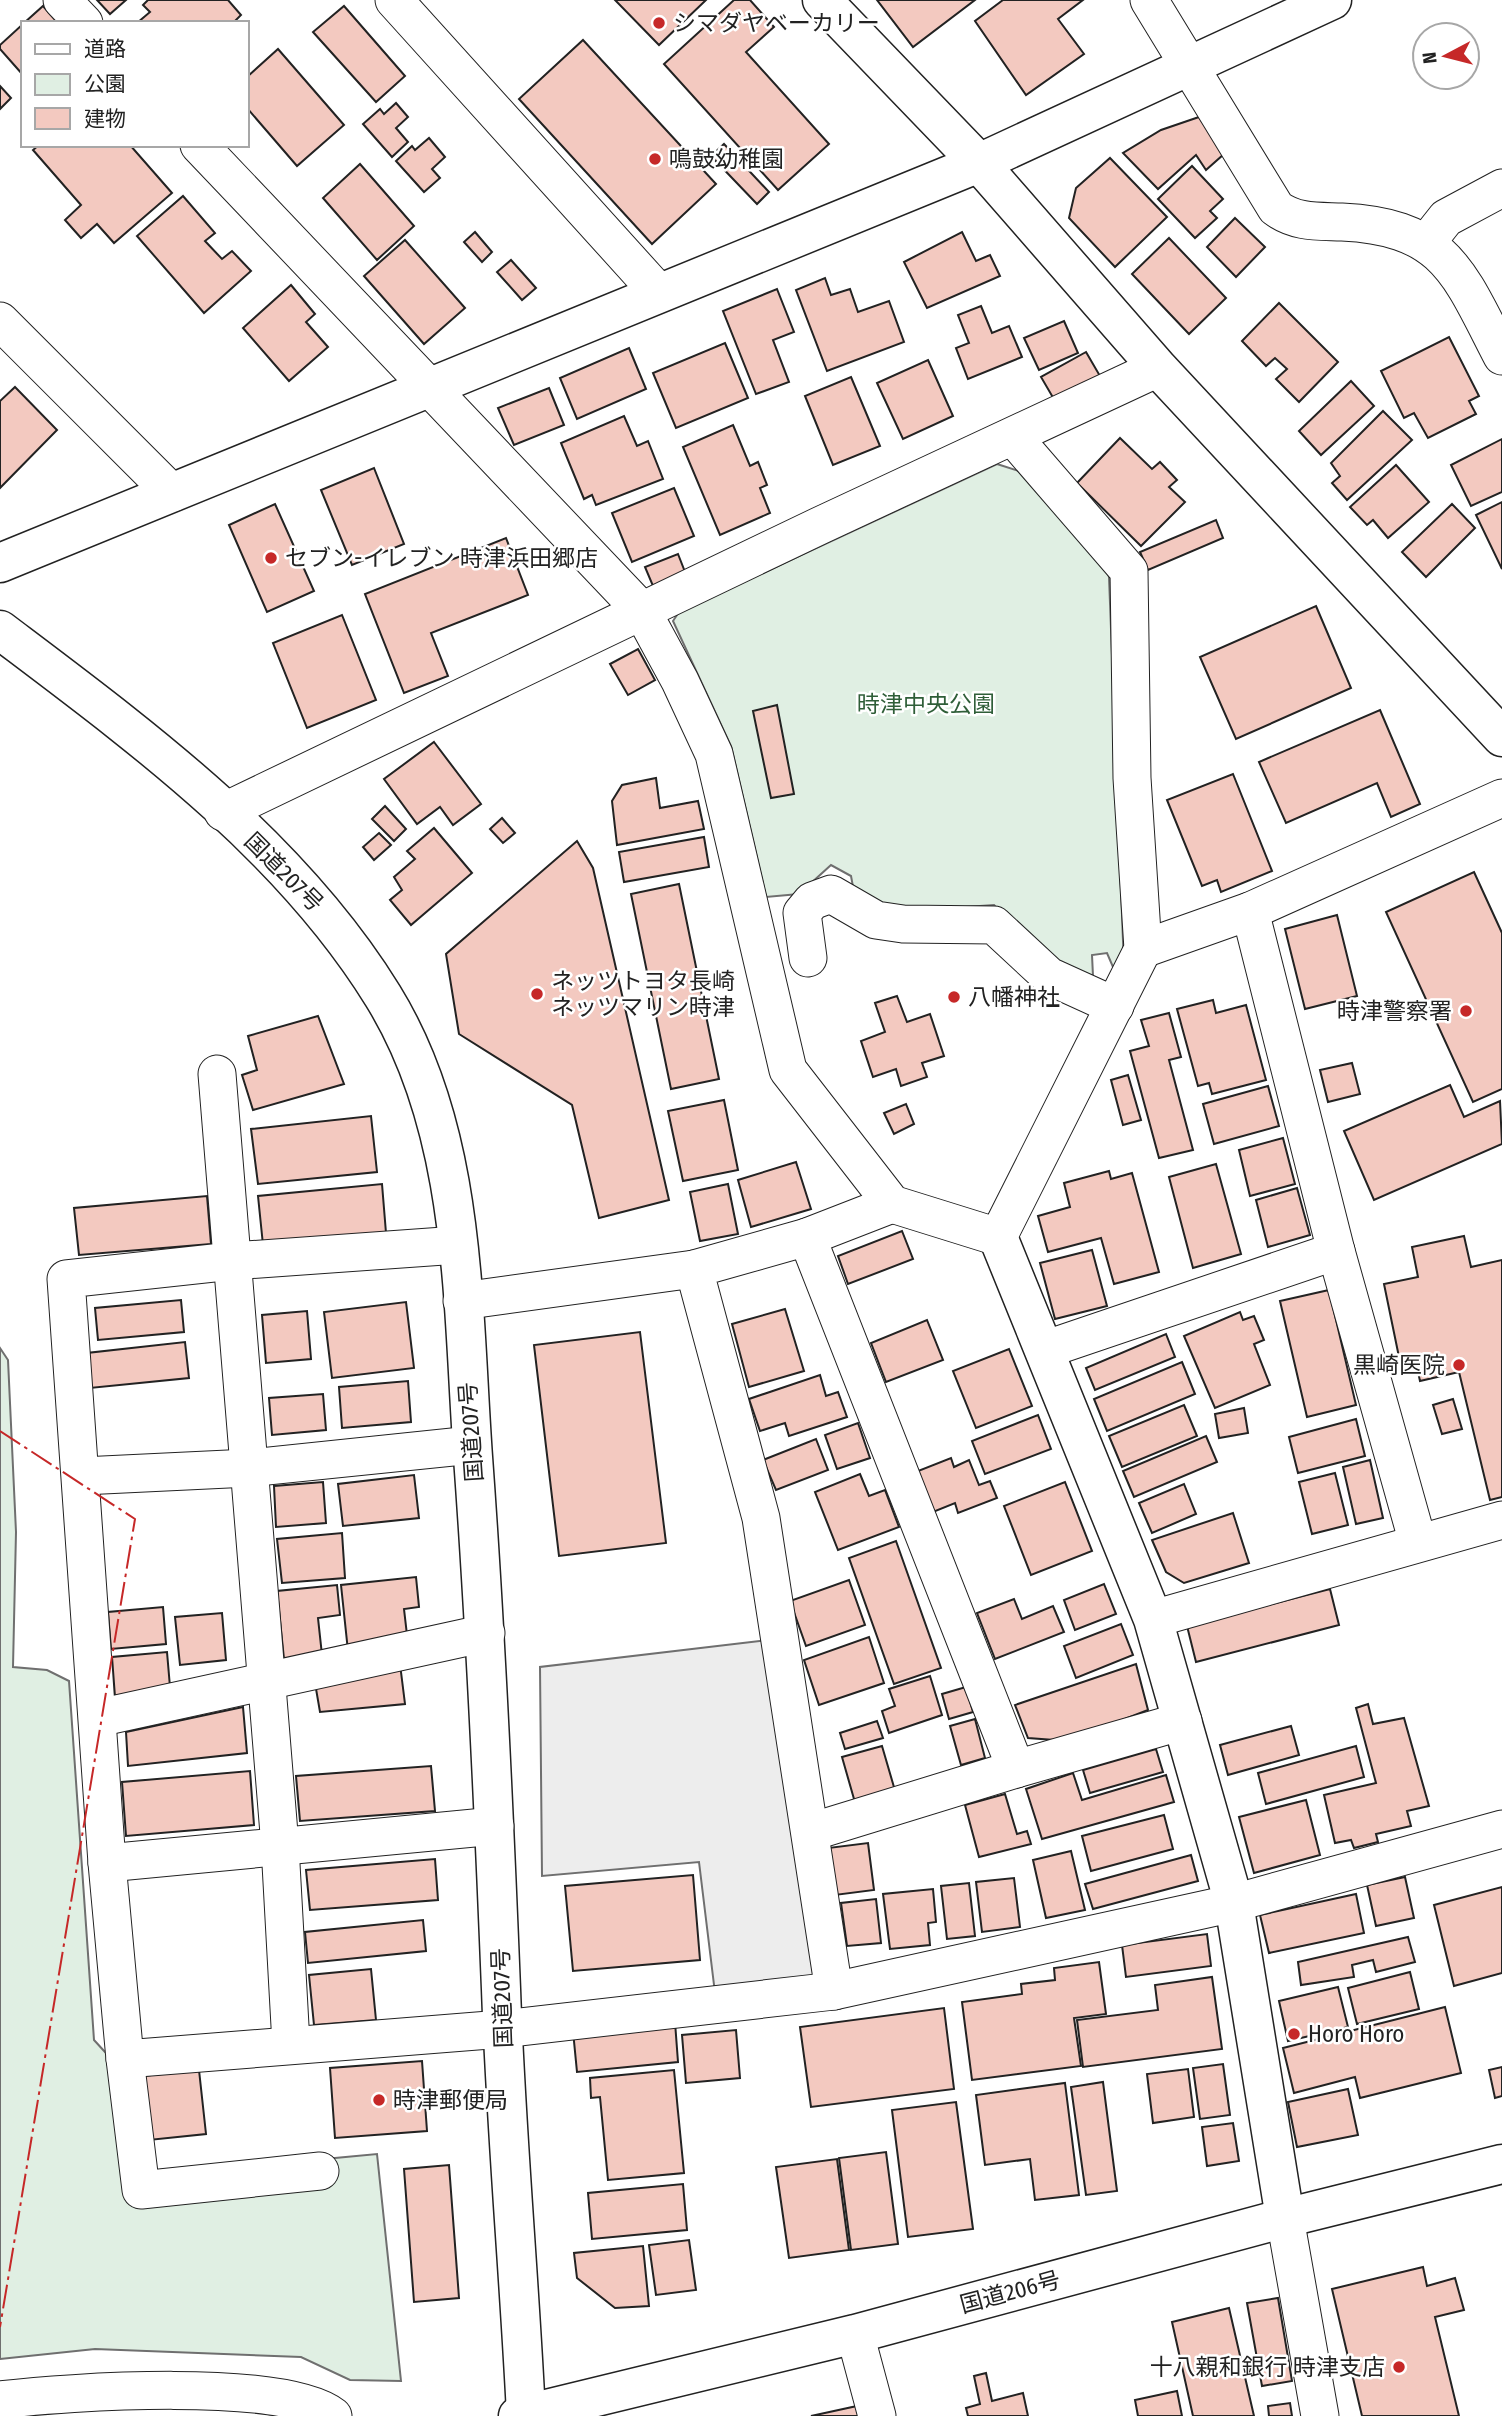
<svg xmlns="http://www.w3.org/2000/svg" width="1502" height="2416" font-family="'Fira Sans Condensed','Noto Sans JP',sans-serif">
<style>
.green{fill:#e0efe3;stroke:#6f6f6f;stroke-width:2}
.parking{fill:#ededed;stroke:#6f6f6f;stroke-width:2}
.building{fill:#f3c9c0;stroke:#222;stroke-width:2}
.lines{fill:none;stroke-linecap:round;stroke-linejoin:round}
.minor-casing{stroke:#222;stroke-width:39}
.tertiary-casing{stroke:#222;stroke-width:41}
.trunk-casing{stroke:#222;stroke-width:41}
.minor{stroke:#fff;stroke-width:37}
.tertiary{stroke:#fff;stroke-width:38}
.trunk{stroke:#fff;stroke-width:38}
.power{stroke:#c62828;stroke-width:2;stroke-dasharray:24 5 3.5 5;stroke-linecap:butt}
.poi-dot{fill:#c62828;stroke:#fff;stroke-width:2.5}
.labels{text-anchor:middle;stroke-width:5;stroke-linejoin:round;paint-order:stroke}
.poi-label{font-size:23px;fill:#222;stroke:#fff;text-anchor:start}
.park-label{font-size:23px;fill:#2f5e38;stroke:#fff}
.street-label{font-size:23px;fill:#222;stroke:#fff}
</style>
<rect width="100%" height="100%" fill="#fff"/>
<g class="green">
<path d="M997 464 1028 474 1101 554 1109 577 1124 967H1113L1107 953 1092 955 1093 976C1056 978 1018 931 994 905L892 912 854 892 851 876 831 865 799 894 766 897 731 746 673 621 679 612Z"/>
<path d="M0 1348 8 1360 16 1532 13 1667 47 1670 69 1681 94 2040 116 2064 123 2178 377 2154 401 2381 350 2380 301 2357 95 2349 0 2359Z"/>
</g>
<path class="parking" d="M768 1640 817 1982 715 1993 699 1862 542 1876 540 1667Z"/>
<g class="building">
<path d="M97 0H126L110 14Z"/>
<path d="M148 0H228L241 15 233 23H137L150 12 143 5Z"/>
<path d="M615 0H706L659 45Z"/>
<path d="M734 0H750L774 27 746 52 829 144 778 190 664 64Z"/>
<path d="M877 0H975L913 47Z"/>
<path d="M1003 0H1083L1058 19 1084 54 1026 95 975 21Z"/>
<path d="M43 6 58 23H24Z"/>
<path d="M344 6 405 76 376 102 313 32Z"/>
<path d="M23 24V75L0 49V45Z"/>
<path d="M583 40 716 184 652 244 519 99Z"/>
<path d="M278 49 344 125 297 166 247 108V77Z"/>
<path d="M0 86 11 98 0 109Z"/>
<path d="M396 103 408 117 396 128 408 142 392 157 363 124 380 109 384 114Z"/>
<path d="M1199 117 1224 154 1206 170 1196 155 1158 189 1123 153 1161 130Z"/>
<path d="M429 138 445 157 432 169 440 178 424 192 396 161 412 146 415 150Z"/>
<path d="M724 144 769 192 757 204 711 156Z"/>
<path d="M39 145H130L172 193 114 243 97 224 81 238 65 220 81 205 33 150Z"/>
<path d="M1110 158 1167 217 1115 267 1069 218 1076 188Z"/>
<path d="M360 164 414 226 377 260 323 198Z"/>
<path d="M1192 166 1223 199 1210 211 1217 218 1195 238 1158 199Z"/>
<path d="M183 196 215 233 205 241 222 259 232 251 251 271 204 313 137 236Z"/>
<path d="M1235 218 1265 247 1236 277 1207 247Z"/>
<path d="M475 232 492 252 482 262 464 242Z"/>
<path d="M962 232 976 261 990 255 1000 276 927 308 904 262Z"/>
<path d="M1169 238 1226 298 1189 334 1132 274Z"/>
<path d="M405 240 465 308 424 344 364 276Z"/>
<path d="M511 260 536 288 522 300 497 272Z"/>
<path d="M825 278 831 295 850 289 858 312 889 301 904 342 827 371 796 290Z"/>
<path d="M291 285 315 314 306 322 328 347 289 381 243 328Z"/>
<path d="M777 289 794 332 773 340 789 382 756 394 723 311Z"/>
<path d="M1279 303 1338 362 1299 402 1276 379 1287 369 1275 358 1266 366 1242 341Z"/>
<path d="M981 306 992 333 1009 326 1022 357 968 379 956 348 969 343 958 315Z"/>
<path d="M1064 321 1078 353 1039 370 1024 338Z"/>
<path d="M1449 337 1479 396 1469 401 1476 414 1428 438 1414 413 1404 418 1381 371Z"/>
<path d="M725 343 748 398 676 428 653 373Z"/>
<path d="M629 348 646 389 577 419 560 378Z"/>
<path d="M1086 352 1100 376 1055 401 1041 377Z"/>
<path d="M928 360 953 416 903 439 877 383Z"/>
<path d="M851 377 880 446 833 465 805 396Z"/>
<path d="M1351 381 1374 406 1321 455 1299 431Z"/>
<path d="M15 387 57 430 0 488V401Z"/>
<path d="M549 388 564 425 514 445 498 408Z"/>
<path d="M1383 411 1412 440 1347 500 1332 483 1340 476 1331 463Z"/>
<path d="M624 416 637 446 648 441 663 479 596 505 592 495 584 499 561 443Z"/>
<path d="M733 425 750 466 758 462 767 485 760 488 770 513 720 535 683 447Z"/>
<path d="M1120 438 1152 469 1160 462 1177 480 1169 487 1185 502 1141 546 1077 483Z"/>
<path d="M1502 439V492L1471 506 1451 465Z"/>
<path d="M1396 465 1429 502 1388 538 1373 520 1367 525 1350 507Z"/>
<path d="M374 468 404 544 352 565 321 490Z"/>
<path d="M674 488 694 536 632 562 612 513Z"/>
<path d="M1502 502V569L1476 515Z"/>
<path d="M275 504 314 591 267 612 229 525Z"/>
<path d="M1452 504 1475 528 1426 577 1402 552Z"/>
<path d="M1216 520 1223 538 1148 570 1140 552Z"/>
<path d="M506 538 528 595 431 633 448 676 404 693 365 594Z"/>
<path d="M678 554 685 572 653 586 645 567Z"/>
<path d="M1316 606 1351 688 1236 739 1200 657Z"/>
<path d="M342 615 376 700 307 728 273 643Z"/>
<path d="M638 649 655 680 628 695 610 664Z"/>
<path d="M777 705 794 794 771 798 753 711Z"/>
<path d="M1380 710 1420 804 1391 817 1377 783 1286 823 1259 762Z"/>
<path d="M434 742 481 804 453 825 440 807 417 824 384 779Z"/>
<path d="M1233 774 1272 871 1221 892 1217 880 1202 886 1167 800Z"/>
<path d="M656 778 660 808 698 801 704 829 617 845 612 801 622 785Z"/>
<path d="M385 806 406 829 394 841 372 819Z"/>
<path d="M502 818 515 833 503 843 490 829Z"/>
<path d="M434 828 472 873 411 925 390 900 402 890 394 877 415 859 407 851Z"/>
<path d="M379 833 391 845 374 860 363 847Z"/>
<path d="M704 837 709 867 624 882 619 852Z"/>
<path d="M577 841 593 868 669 1200 599 1218 572 1105 459 1034 446 954Z"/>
<path d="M1474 872 1502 933V1089L1473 1102 1386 912Z"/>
<path d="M679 884 719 1079 671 1089 631 894Z"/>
<path d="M1337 915 1357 996 1305 1009 1285 929Z"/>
<path d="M897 996 907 1022 930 1014 944 1056 922 1063 927 1077 901 1086 896 1069 873 1077 861 1041 885 1032 875 1003Z"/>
<path d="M1213 1000 1216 1013 1246 1005 1266 1080 1212 1094 1209 1083 1198 1086 1177 1009Z"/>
<path d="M1169 1013 1181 1057 1169 1060 1193 1150 1159 1158 1130 1051 1149 1046 1141 1020Z"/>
<path d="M318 1016 344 1084 253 1110 242 1075 257 1070 248 1036Z"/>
<path d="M1352 1063 1360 1094 1328 1102 1320 1070Z"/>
<path d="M1128 1075 1141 1120 1123 1125 1111 1080Z"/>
<path d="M1450 1085 1464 1117 1500 1101 1502 1144 1374 1200 1344 1131Z"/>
<path d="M1268 1086 1279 1126 1214 1144 1203 1104Z"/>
<path d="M724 1100 738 1170 683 1181 668 1111Z"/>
<path d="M906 1104 914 1124 894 1134 884 1113Z"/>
<path d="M371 1116 377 1172 258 1184 251 1129Z"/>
<path d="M1283 1138 1295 1184 1250 1196 1239 1150Z"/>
<path d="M796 1162 811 1209 751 1227 738 1180Z"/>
<path d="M1216 1164 1241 1254 1193 1268 1169 1177Z"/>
<path d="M1109 1171 1111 1179 1132 1173 1159 1272 1114 1284 1101 1238 1048 1252 1038 1216 1070 1207 1064 1183Z"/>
<path d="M382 1184 386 1233 263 1245 258 1196Z"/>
<path d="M728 1184 738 1234 700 1241 690 1192Z"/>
<path d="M1297 1188 1310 1235 1268 1247 1256 1200Z"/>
<path d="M207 1196 211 1244 79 1255 74 1208Z"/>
<path d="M902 1231 913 1259 848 1284 838 1256Z"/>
<path d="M1464 1236 1471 1267 1502 1260V1497L1490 1500 1459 1372 1420 1381 1415 1358 1399 1357 1384 1284 1418 1277 1412 1247Z"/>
<path d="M1092 1250 1107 1306 1055 1319 1040 1263Z"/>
<path d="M1329 1290 1356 1405 1307 1417 1280 1301Z"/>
<path d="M181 1300 184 1332 98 1340 95 1308Z"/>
<path d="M406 1302 414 1368 332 1378 324 1312Z"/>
<path d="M785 1309 804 1371 749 1387 732 1324Z"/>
<path d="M307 1311 311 1359 266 1363 262 1315Z"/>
<path d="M1240 1312 1243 1320 1254 1316 1264 1340 1254 1344 1270 1385 1215 1408 1184 1336Z"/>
<path d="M927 1320 943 1360 886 1382 871 1343Z"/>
<path d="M640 1332 666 1543 559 1556 534 1345Z"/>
<path d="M1166 1334 1175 1357 1095 1390 1086 1368Z"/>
<path d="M185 1342 189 1378 90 1388 87 1353Z"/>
<path d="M1009 1349 1032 1406 976 1428 953 1371Z"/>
<path d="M1182 1362 1195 1394 1107 1431 1094 1399Z"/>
<path d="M820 1375 826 1396 838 1392 847 1417 789 1436 785 1423 760 1431 749 1399Z"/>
<path d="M408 1381 411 1422 342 1428 339 1387Z"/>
<path d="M323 1394 326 1430 272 1435 269 1398Z"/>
<path d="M1453 1399 1462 1429 1442 1434 1433 1405Z"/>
<path d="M1184 1405 1197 1436 1122 1467 1109 1436Z"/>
<path d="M1244 1408 1248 1433 1219 1438 1215 1414Z"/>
<path d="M1038 1415 1051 1449 985 1474 972 1441Z"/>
<path d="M1356 1419 1365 1456 1298 1473 1289 1437Z"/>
<path d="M858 1423 870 1458 837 1469 825 1435Z"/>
<path d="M1206 1436 1217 1462 1134 1497 1123 1471Z"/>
<path d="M816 1439 828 1470 776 1490 763 1460Z"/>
<path d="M951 1458 954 1467 969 1460 979 1485 990 1481 997 1498 958 1513 955 1503 933 1512 918 1471Z"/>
<path d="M1370 1460 1383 1518 1356 1524 1343 1467Z"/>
<path d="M1335 1473 1348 1525 1312 1534 1299 1482Z"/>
<path d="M860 1474 869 1496 885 1490 899 1527 838 1550 815 1492Z"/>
<path d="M414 1475 419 1518 343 1526 338 1484Z"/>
<path d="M323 1482 326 1523 276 1527 274 1486Z"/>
<path d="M1065 1482 1092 1551 1031 1575 1004 1506Z"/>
<path d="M1184 1484 1196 1514 1152 1533 1139 1503Z"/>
<path d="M1233 1513 1249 1563 1184 1583 1166 1572 1152 1540Z"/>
<path d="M342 1533 345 1578 282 1583 277 1539Z"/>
<path d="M896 1541 941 1668 894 1684 849 1558Z"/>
<path d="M416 1577 419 1607 404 1609 407 1635 348 1651 341 1585Z"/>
<path d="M849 1580 865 1625 806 1646 790 1601Z"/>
<path d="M1104 1584 1116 1614 1075 1630 1064 1600Z"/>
<path d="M337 1585 340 1615 318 1618 322 1655 284 1659 277 1591Z"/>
<path d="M1330 1589 1339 1625 1196 1662 1187 1626Z"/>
<path d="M1014 1599 1022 1619 1053 1606 1064 1632 995 1659 977 1613Z"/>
<path d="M163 1607 166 1644 111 1649 108 1612Z"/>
<path d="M222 1613 226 1660 180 1665 175 1617Z"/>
<path d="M1121 1624 1133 1655 1076 1678 1064 1646Z"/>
<path d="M869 1637 884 1683 819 1705 804 1660Z"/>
<path d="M167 1652 170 1687 115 1697 112 1657Z"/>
<path d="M400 1664 405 1704 320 1712 315 1683Z"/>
<path d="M1136 1664 1148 1710 1068 1741 1028 1738 1015 1705Z"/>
<path d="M930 1676 942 1715 889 1733 882 1711 895 1706 889 1689Z"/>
<path d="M966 1687 973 1712 949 1719 942 1694Z"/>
<path d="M1368 1704 1373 1724 1404 1718 1429 1806 1407 1811 1411 1826 1376 1834 1378 1842 1354 1848 1351 1840 1335 1843 1324 1795 1376 1783 1356 1708Z"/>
<path d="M243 1707 247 1753 128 1766 126 1732Z"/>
<path d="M975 1719 985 1758 961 1765 950 1726Z"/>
<path d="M877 1721 883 1738 845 1749 840 1733Z"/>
<path d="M1291 1726 1299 1755 1228 1775 1220 1745Z"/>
<path d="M882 1746 896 1794 856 1806 842 1757Z"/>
<path d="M1356 1746 1364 1777 1266 1804 1258 1773Z"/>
<path d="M1156 1749 1163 1772 1090 1793 1083 1770Z"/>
<path d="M431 1766 435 1811 300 1821 296 1776Z"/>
<path d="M250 1771 254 1825 126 1836 122 1782Z"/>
<path d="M1073 1773 1082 1800 1166 1775 1174 1802 1042 1839 1026 1789Z"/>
<path d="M1005 1794 1017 1834 1027 1831 1031 1844 979 1857 965 1805Z"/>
<path d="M1306 1800 1320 1855 1254 1873 1239 1817Z"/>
<path d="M1164 1815 1173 1849 1091 1871 1082 1836Z"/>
<path d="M868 1843 874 1890 835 1895 828 1848Z"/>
<path d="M1071 1851 1085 1910 1046 1918 1033 1860Z"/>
<path d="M1191 1855 1198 1881 1093 1909 1085 1884Z"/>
<path d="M435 1859 438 1900 310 1910 306 1870Z"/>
<path d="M693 1875 700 1960 573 1971 565 1886Z"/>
<path d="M1405 1877 1414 1918 1376 1926 1367 1885Z"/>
<path d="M1014 1878 1020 1927 982 1932 976 1882Z"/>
<path d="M969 1883 975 1936 947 1939 941 1886Z"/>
<path d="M1502 1887V1973L1454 1986 1434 1905Z"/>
<path d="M933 1889 936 1922 928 1923 930 1945 890 1949 883 1894Z"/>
<path d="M1356 1894 1364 1933 1269 1953 1260 1915Z"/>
<path d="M876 1899 881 1943 847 1946 841 1903Z"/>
<path d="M423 1920 426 1951 308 1963 305 1932Z"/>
<path d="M1207 1934 1211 1966 1126 1977 1122 1945Z"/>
<path d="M1408 1937 1415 1962 1376 1972 1373 1960 1352 1965 1354 1977 1301 1985 1298 1962Z"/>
<path d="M1099 1962 1106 2014 1074 2018 1081 2066 972 2080 962 2002 1022 1994 1021 1984 1055 1980 1054 1968Z"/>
<path d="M371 1969 376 2020 314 2025 309 1975Z"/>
<path d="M1410 1972 1419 2009 1357 2024 1348 1988Z"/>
<path d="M1212 1977 1222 2049 1083 2067 1077 2020 1158 2010 1155 1985Z"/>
<path d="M1338 1987 1348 2027 1288 2041 1279 2001Z"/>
<path d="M1445 2007 1461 2073 1360 2098 1355 2077 1294 2093 1283 2048Z"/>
<path d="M944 2008 954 2089 811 2107 800 2027Z"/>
<path d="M675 2022 678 2062 577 2072 573 2031Z"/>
<path d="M736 2030 740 2078 686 2083 682 2035Z"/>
<path d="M422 2061 427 2131 335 2138 330 2068Z"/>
<path d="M1223 2064 1230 2115 1200 2119 1193 2068Z"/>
<path d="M1502 2067V2096L1495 2098 1489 2070Z"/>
<path d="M1188 2069 1194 2117 1153 2123 1147 2074Z"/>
<path d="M199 2070 206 2134 149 2140 142 2076Z"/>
<path d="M674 2070 684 2173 608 2180 600 2097 591 2098 590 2078Z"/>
<path d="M1103 2082 1117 2191 1086 2195 1071 2087Z"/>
<path d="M1065 2083 1079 2195 1035 2200 1030 2159 985 2165 976 2095Z"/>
<path d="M1348 2089 1358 2135 1297 2147 1288 2102Z"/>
<path d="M956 2102 973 2229 908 2237 892 2110Z"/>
<path d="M1233 2123 1239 2161 1207 2166 1202 2127Z"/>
<path d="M886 2152 898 2244 851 2250 839 2158Z"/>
<path d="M837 2159 849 2250 789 2258 776 2167Z"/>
<path d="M449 2165 459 2298 414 2302 404 2169Z"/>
<path d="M683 2184 687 2230 592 2239 588 2193Z"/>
<path d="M689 2240 696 2290 656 2295 649 2245Z"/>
<path d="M643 2246 649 2306 615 2308 577 2278 574 2253Z"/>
<path d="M1423 2267 1427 2286 1455 2278 1464 2310 1435 2317 1459 2416H1362L1332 2289Z"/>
<path d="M1278 2298 1292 2381 1262 2386 1247 2303Z"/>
<path d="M1229 2308 1254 2416H1193L1172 2322Z"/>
<path d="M986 2373 992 2401 1023 2393 1028 2416H968L966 2408 980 2404 974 2376Z"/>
<path d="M1177 2391 1182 2416H1138L1135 2400Z"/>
<path d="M1290 2403 1292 2416H1269L1268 2406Z"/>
<path d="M857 2406 859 2416H811Z"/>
</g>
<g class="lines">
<g class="minor-casing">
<g id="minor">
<path d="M62 0 84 23"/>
<path d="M394 0 658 292"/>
<path d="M1149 0 1276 208C1296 223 1318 221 1342 222 1446 227 1459 273 1502 356"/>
<path d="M199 145 642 611 680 681 714 754 788 1070 892 1204 998 1237 1143 949 1132 778 1129 571 1014 438"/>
<path d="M1427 242 1446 218 1502 188"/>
<path d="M0 321 172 493"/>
<path d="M223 812 819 526 1158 368"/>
<path d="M1250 911 1336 1251 1418 1543"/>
<path d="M1143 949 1250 911 1502 798"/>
<path d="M808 958 802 913 812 901 831 894 876 920 903 924 994 925 1049 976 1115 1006"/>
<path d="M217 1074 280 1846 291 2044"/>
<path d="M807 1237 1016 1769 811 1832"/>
<path d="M458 1245 232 1261 66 1279 107 1863 125 2059 502 2029 834 1991 1234 1903 1502 1829"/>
<path d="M462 1301 694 1269"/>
<path d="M1044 1350 1336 1251"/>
<path d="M82 1476 249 1468 472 1445"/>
<path d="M1153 1619 1502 1520"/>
<path d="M98 1718 486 1633"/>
<path d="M1016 1769 1183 1721"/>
<path d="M107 1863 495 1826"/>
<path d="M834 1991 761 1518 694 1269 807 1237 892 1204"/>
<path d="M125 2059 141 2190 320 2171"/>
<path d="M1285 2218 1320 2416"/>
<path d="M855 2334 877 2416"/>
<path d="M0 2400C67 2392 284 2377 333 2416"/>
</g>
</g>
<g class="tertiary-casing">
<g id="tertiary">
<path d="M822 0 979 163 1158 368 1502 737"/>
<path d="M0 563 979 163 1332 0"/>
<path d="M998 1237 1153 1619 1234 1903 1285 2218"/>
</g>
</g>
<g class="trunk-casing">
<g id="trunk">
<path d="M0 630C139 735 290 845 383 996 467 1132 462 1302 473 1457 486 1634 494 1812 501 1989 506 2131 519 2272 526 2414"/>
<path d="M518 2416 855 2334 1285 2218 1502 2164"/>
</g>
</g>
<use href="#minor" class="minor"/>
<use href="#tertiary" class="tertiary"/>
<use href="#trunk" class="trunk"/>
<path class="power" d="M0 1431 135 1519 0 2327"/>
</g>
<g class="poi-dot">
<circle cx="659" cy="23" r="7"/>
<circle cx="655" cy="159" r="7"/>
<circle cx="271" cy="558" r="7"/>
<circle cx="537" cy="994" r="7"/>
<circle cx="954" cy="997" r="7"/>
<circle cx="1466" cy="1011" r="7"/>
<circle cx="1459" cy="1365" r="7"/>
<circle cx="1294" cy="2034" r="7"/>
<circle cx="379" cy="2100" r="7"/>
<circle cx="1399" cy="2367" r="7"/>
</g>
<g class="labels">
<g class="poi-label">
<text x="673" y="31">シマダヤベーカリー</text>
<text x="669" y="167">鳴鼓幼稚園</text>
<text x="285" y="566">セブン-イレブン 時津浜田郷店</text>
<text x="551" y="989">ネッツトヨタ長崎<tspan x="551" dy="26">ネッツマリン時津</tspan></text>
<text x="968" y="1005">八幡神社</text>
<text x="1452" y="1019" text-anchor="end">時津警察署</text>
<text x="1445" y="1373" text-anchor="end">黒崎医院</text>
<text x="1308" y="2042">Horo Horo</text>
<text x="393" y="2108">時津郵便局</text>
<text x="1385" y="2375" text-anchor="end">十八親和銀行 時津支店</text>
</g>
<g class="park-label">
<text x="926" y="712">時津中央公園</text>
</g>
<g class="street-label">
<text transform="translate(284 872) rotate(45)" y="8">国道207号</text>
<text transform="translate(471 1432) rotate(-94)" y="8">国道207号</text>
<text transform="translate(502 1998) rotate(-92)" y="8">国道207号</text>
<text transform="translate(1010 2292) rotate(-15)" y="8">国道206号</text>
</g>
</g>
<rect x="21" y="21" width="228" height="126" fill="#ffffff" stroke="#a7a7a7" stroke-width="2"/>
<rect x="35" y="44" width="35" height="10" fill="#ffffff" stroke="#a7a7a7" stroke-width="2"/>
<text x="84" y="56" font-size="21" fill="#222222">道路</text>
<rect x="35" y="74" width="35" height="21" fill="#e0efe3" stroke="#a7a7a7" stroke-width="2"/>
<text x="84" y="91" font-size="21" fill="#222222">公園</text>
<rect x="35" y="108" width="35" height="21" fill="#f3c9c0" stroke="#a7a7a7" stroke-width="2"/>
<text x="84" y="126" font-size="21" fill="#222222">建物</text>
<g transform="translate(1446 56) rotate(263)"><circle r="33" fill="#ffffff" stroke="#a7a7a7" stroke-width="2"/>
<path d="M0-5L12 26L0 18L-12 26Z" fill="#c62828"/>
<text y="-10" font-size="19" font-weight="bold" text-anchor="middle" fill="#222222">N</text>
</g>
</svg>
